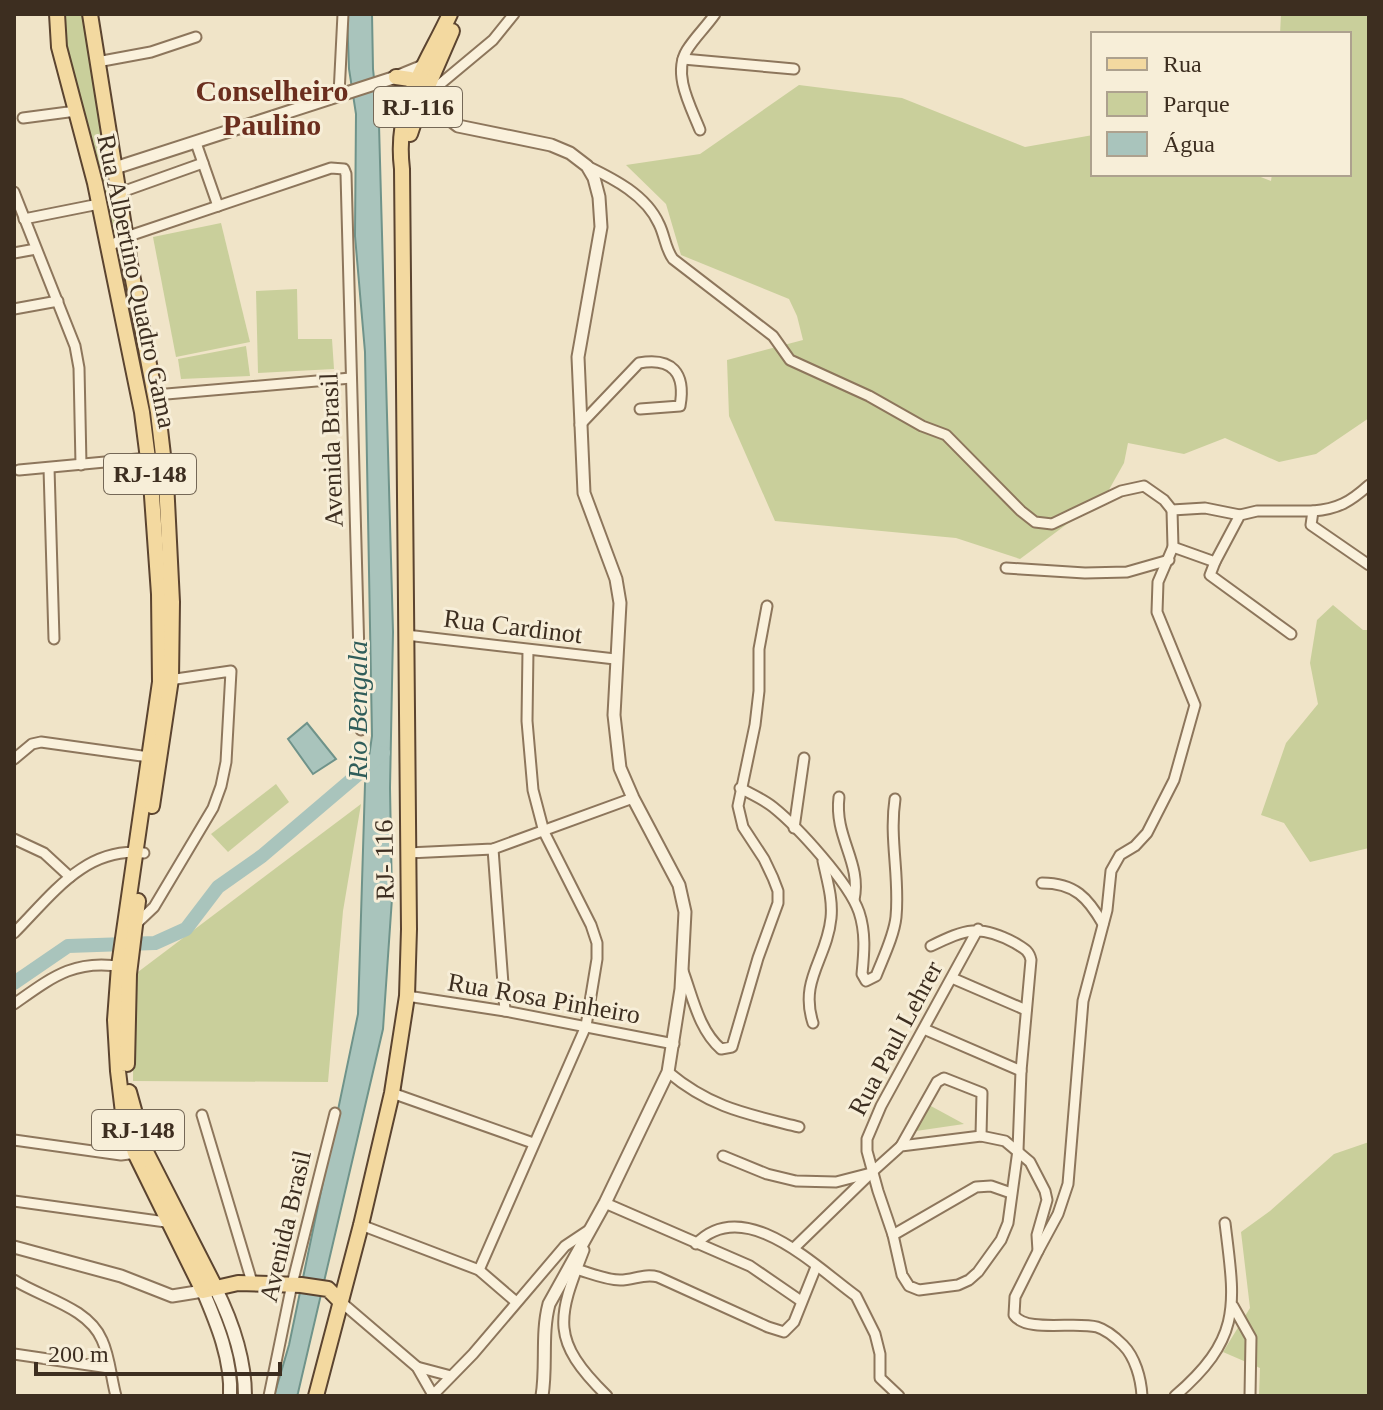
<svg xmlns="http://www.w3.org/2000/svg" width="1383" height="1410" font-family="Georgia,serif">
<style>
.green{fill:#c9cf9b}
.water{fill:#a9c4bc;stroke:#6f938a;stroke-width:2}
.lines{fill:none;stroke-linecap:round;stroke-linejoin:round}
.river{stroke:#a9c4bc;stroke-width:14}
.minor-casing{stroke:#8d765c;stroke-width:13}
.tertiary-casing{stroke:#8d765c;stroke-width:15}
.secondary-casing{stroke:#6f573f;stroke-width:16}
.primary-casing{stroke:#5b4430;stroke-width:18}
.minor{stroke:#faf1dc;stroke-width:9}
.tertiary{stroke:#faf1dc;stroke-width:11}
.secondary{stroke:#faf1dc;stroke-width:12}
.primary{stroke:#f3d9a0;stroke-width:14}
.labels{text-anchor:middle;stroke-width:6;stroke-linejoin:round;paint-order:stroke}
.shield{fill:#f7eed8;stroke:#756857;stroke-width:2}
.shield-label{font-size:24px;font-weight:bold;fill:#3d2e20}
.street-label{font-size:26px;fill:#3d2e20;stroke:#f7eed8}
.water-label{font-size:28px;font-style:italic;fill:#2f5d5a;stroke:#f7eed8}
.quarter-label{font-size:30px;font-weight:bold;fill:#6b2e1e;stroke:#f7eed8}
</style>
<rect width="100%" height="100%" fill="#f0e4c8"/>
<g class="green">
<path d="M59 14H85L165 474H152L68 73Z"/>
<path d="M1281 14H1369V418L1316 454 1279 462 1225 438 1184 454 1128 443 1124 463 1106 495 1020 559 956 538 775 521 729 416 727 360 803 340 797 316 789 299 681 255 666 204 626 165 700 154 799 85 902 98 1025 147 1093 135V174H1253L1271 181 1272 174H1349V34H1280Z"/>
<path d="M221 223 250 342 176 357 153 237Z"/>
<path d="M297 289 298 339H332L334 369 258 373 256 291Z"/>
<path d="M246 346 250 376 181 379 178 359Z"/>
<path d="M1333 605 1363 630H1369V848L1310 862 1284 823 1261 815 1286 743 1318 704 1310 663 1317 620Z"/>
<path d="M276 784 289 802 228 852 211 834Z"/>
<path d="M361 804 343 911 328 1082 133 1081 134 975Z"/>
<path d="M929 1105 964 1124 916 1131Z"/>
<path d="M1369 1142V1396H1259L1260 1368 1223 1352 1250 1308 1241 1232 1270 1211 1334 1154Z"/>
</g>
<g class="water">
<path d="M347 14H372L373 69 379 125 393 632 390 788 392 898 383 1029 298 1393 297 1396H274L289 1345 358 1014 365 784 372 736 365 352 355 236 356 114 349 69Z"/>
<path d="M307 723 336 759 313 774 288 739Z"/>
</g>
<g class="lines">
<path class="river" d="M14 983 68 946 155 943 186 929 218 887 262 856 383 753"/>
<g class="minor-casing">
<g id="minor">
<path d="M683 59 794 69"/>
<path d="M97 62 151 52 196 37"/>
<path d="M339 94 343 14"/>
<path d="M430 97 433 90 493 40 514 14"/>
<path d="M23 118 76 111"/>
<path d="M700 130C691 107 672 74 687 50 695 37 706 27 715 14"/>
<path d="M196 143 218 206"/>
<path d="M587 166C614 179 646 195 659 224 665 236 665 248 673 259L773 336 790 360 869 396 922 426 946 435 1021 511 1035 522 1052 524 1121 491 1144 486 1164 500 1172 510 1205 508 1240 515"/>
<path d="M14 192 75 346 79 368 81 465"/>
<path d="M119 193 203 163"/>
<path d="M24 219 99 204"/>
<path d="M108 247 126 237 331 168 344 169 346 174 361 730"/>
<path d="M14 253 36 249"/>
<path d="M14 309 58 301"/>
<path d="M155 395 351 378"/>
<path d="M580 425 639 363C672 357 686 373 680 406L640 409"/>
<path d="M49 468 54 639"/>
<path d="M19 470 148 458"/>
<path d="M1313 511C1338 509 1350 502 1369 485"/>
<path d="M1173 547 1215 562 1240 515 1257 511H1313L1311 525 1369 565"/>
<path d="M1215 562 1210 575 1291 634"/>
<path d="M1006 568 1085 573 1127 572 1169 560"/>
<path d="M406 635 615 659"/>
<path d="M14 759 32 744 41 742 149 757"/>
<path d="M740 788C751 794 763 799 773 807 798 827 849 883 859 912 866 933 864 953 862 974L866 981 876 976C883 958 894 936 896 917 900 877 889 839 895 799"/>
<path d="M839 797C834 838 862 862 854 900"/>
<path d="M794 828 804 758"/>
<path d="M14 839 44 853 70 877"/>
<path d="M493 849 505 1011"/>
<path d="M408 853 493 849 633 798"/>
<path d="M1042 883C1075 883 1088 898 1103 924"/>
<path d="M134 926 154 907 213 808 221 786 226 762 231 671 169 680"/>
<path d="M14 933C51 896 85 846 144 853"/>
<path d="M931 946C966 929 979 924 1015 943 1023 948 1029 950 1031 960L1021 1071 1018 1150 1008 1223 1001 1240 978 1272 969 1280 958 1285 919 1290 909 1286 902 1275 893 1235 878 1191 867 1151V1139L881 1106 978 929"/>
<path d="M683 971C693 998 699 1030 721 1049L732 1047 758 958 778 903V891L773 878 764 859 743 827 738 806 755 725 759 691V649L767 606"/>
<path d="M952 978 1026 1010"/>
<path d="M407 996 505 1011 674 1044"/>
<path d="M14 1004C51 978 75 958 123 967"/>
<path d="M813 1023C799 980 827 959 831 918 833 899 827 880 823 861"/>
<path d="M924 1029 1021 1071"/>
<path d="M668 1072C711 1108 747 1114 799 1127"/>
<path d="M392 1093 533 1143"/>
<path d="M202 1115 252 1282"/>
<path d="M14 1140 121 1155 137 1153"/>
<path d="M901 1146 937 1082 944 1078 982 1093 981 1136"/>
<path d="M723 1156 767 1174 796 1181 836 1182 871 1173 901 1146 981 1136 1005 1141 1030 1162 1045 1191 1047 1200 1037 1235 1038 1251 1015 1297 1014 1315C1026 1333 1075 1321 1097 1327 1107 1330 1116 1338 1123 1345 1135 1357 1141 1378 1142 1396"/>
<path d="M14 1201 173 1223"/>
<path d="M605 1203 750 1266 801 1301"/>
<path d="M361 1225 479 1270 515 1301"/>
<path d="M893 1235 976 1187 991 1186 1011 1193"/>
<path d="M696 1244C744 1194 816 1267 856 1296L875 1334 880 1354V1378L899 1396"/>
<path d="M794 1248 869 1175"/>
<path d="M584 1250C557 1319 550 1340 607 1396"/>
<path d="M1038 1251 1058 1214 1068 1184 1083 1001 1107 910 1111 871 1120 855 1135 846 1147 833 1174 780 1195 705 1157 612 1158 582 1173 547 1172 510"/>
<path d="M576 1269C590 1273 606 1280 620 1280 634 1280 644 1273 658 1277L768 1327 784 1332 794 1322 816 1267"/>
<path d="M479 1270 586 1026 597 959V943L591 925 544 832 533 790 527 721 528 650"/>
<path d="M14 1280C42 1298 88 1307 102 1340 110 1357 111 1378 116 1396"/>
<path d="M341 1302 417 1367 433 1395"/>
<path d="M1233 1306 1251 1338 1250 1396"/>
<path d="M14 1354 109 1368"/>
<path d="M417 1367 451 1376"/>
<path d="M269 1396 292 1284 335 1113"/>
<path d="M432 1396 473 1354 565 1246 589 1230"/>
<path d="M1175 1396C1243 1337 1235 1305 1225 1223"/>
</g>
</g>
<g class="tertiary-casing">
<g id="tertiary">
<path d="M425 93 437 110 458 126 551 145 570 153 587 166 594 178 599 197 601 227 578 357 584 493 616 579 620 603 614 715 620 768 633 798 679 885 685 912 681 989 668 1072 605 1203 549 1304C541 1334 547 1366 542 1396"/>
<path d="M115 168 396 77 423 66"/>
<path d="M14 1247 121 1276 172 1296 203 1291"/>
</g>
</g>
<g class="secondary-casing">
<g id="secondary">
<path d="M215 1287C232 1321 245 1358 245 1396"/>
<path d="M203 1291C217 1324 232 1360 230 1396"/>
</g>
</g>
<g class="primary-casing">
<g id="primary">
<path d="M57 14 59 47 95 183 142 412 151 482 159 594 160 682 119 966 115 1020 118 1071 123 1113 135 1153 203 1291 238 1283 301 1285 328 1289 341 1302"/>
<path d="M90 14 130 264 158 412 166 481 172 602 171 679 152 806"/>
<path d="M396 77 410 79 418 90"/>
<path d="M410 134 419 107 452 31"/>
<path d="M127 1064 129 974 138 901"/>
<path d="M129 1092 145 1150 215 1287"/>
<path d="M316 1396 361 1225 392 1093 407 996 409 929 402 169C394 105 425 68 450 14"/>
</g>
</g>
<use href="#minor" class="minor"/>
<use href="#tertiary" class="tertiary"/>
<use href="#secondary" class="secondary"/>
<use href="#primary" class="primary"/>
</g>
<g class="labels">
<g class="shield">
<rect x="374" y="87" width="88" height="40" rx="6"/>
<rect x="104" y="454" width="92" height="40" rx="6"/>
<rect x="92" y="1110" width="92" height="40" rx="6"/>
</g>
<g class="shield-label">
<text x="418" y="115">RJ-116</text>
<text x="150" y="482">RJ-148</text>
<text x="138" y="1138">RJ-148</text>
</g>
<g class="street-label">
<text transform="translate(137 281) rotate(78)" y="9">Rua Albertino Quadro Gama</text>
<text transform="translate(331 450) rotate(-92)" y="9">Avenida Brasil</text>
<text transform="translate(513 626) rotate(7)" y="9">Rua Cardinot</text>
<text transform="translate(384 860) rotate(-91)" y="9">RJ- 116</text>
<text transform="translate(544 998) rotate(10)" y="9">Rua Rosa Pinheiro</text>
<text transform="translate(895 1038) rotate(-62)" y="9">Rua Paul Lehrer</text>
<text transform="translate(285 1226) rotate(-77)" y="9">Avenida Brasil</text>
</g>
<g class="water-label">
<text transform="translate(357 710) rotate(-90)" y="10">Rio Bengala</text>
</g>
<g class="quarter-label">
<text x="272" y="101">Conselheiro<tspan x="272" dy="34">Paulino</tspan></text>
</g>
</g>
<rect width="1383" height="1410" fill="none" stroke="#3d2e20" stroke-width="32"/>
<rect x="1091" y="32" width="260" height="144" fill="#f7eed8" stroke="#ada18e" stroke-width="2"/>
<rect x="1107" y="58" width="40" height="12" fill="#f3d9a0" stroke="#ada18e" stroke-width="2"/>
<text x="1163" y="72" font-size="24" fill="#3d2e20">Rua</text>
<rect x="1107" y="92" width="40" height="24" fill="#c9cf9b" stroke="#ada18e" stroke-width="2"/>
<text x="1163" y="112" font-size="24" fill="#3d2e20">Parque</text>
<rect x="1107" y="132" width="40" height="24" fill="#a9c4bc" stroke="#ada18e" stroke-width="2"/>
<text x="1163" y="152" font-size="24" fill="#3d2e20">Água</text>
<path d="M36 1362v12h244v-12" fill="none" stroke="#3d2e20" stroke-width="4"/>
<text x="48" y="1362" font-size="24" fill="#3d2e20" stroke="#f7eed8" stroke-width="6" paint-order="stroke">200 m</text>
</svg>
